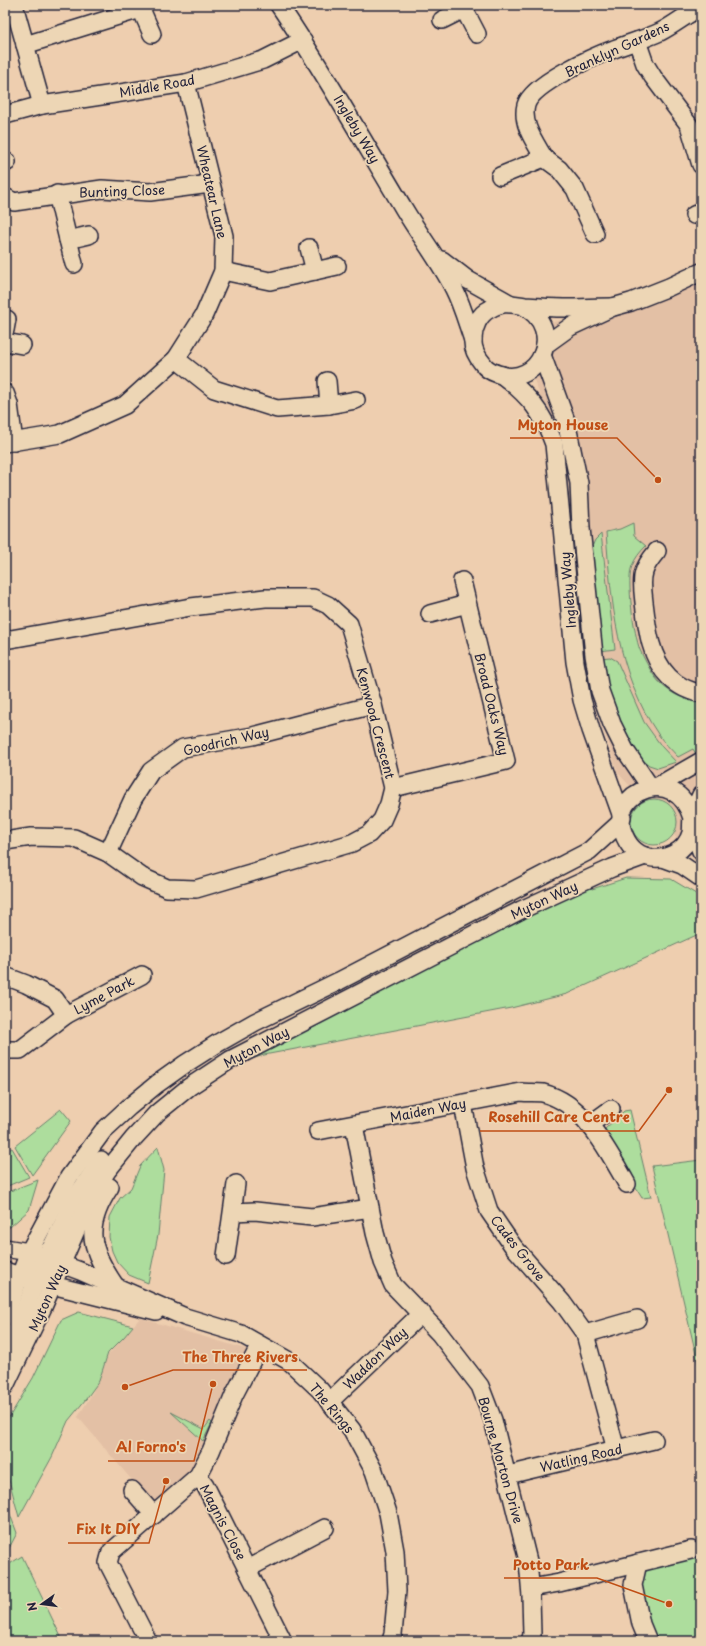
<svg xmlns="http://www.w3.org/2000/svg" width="706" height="1646" font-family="'Playpen Sans',sans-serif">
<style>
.built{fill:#e3c0a5}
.green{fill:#addd9d;stroke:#68806c}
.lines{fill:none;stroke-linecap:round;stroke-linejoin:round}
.minor-casing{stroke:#22223b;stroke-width:20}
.minor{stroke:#edd6b5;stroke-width:17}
.labels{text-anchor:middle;stroke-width:3.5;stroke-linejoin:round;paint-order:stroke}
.street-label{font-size:13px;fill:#22223b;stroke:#edd6b5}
.leader{fill:none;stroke:#c04e15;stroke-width:1.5}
.callout-dot{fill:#c04e15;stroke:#edd6b5;stroke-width:1.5}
.callout-label{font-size:14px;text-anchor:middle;font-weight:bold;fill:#c04e15;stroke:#edd6b5;stroke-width:3.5;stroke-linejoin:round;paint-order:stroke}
</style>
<rect width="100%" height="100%" fill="#eeceaf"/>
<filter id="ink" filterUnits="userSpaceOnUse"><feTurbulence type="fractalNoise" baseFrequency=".025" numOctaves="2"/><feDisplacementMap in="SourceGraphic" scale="8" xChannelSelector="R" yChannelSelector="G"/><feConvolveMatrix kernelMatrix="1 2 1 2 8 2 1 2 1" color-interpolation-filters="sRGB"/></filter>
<g filter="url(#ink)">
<g class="built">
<path d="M701 272V868L666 825 618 773 590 687 565 458 530 370 542 325 613 307Z"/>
<path d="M140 1318 252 1351 192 1476 154 1506 78 1417 93 1392 109 1354Z"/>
</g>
<g class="green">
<path d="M633 523 634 536 646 546C640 552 635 558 632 566 626 579 634 635 640 650 644 658 649 669 655 677 666 692 683 700 701 703V750L696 754 693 749 678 757C671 749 663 742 658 734 617 674 611 602 606 532L620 529Z"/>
<path d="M601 534 615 649 600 651 591 549 595 540Z"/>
<path d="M610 657 617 661 644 722 662 747 676 762 658 768 649 765 640 758 629 743 608 695 600 658Z"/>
<circle cx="654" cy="822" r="23"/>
<path d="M626 878 671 879 696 894 701 900V933L567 994 511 1008 264 1055 237 1064 414 971 590 885 592 889Z"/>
<path d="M61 1109 71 1121 32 1175 15 1146Z"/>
<path d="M630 1110 651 1197 642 1198 629 1177 632 1174 605 1129 624 1111Z"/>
<path d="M158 1147 164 1170 158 1235 148 1283 129 1275 117 1262 112 1251 109 1237 110 1217 120 1198 131 1188 140 1166Z"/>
<path d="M12 1148 29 1177 5 1187V1152Z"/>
<path d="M701 1160V1376L652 1166Z"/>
<path d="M38 1180 29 1210 10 1227H5V1193Z"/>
<path d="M79 1312 133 1326 124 1337 108 1353 99 1381 86 1399 68 1421 52 1457 19 1517 5 1465V1424L33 1378 61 1320Z"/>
<path d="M171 1412 204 1429 210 1421 212 1423 203 1441Z"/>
<path d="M7 1506 17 1533 5 1556V1510Z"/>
<path d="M701 1549V1641H648L638 1563Z"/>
<path d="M22 1556 63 1641H5V1567Z"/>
</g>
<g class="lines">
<g class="minor-casing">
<g id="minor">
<path d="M14 5 42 105"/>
<path d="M279 5C324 71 363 141 404 209 420 236 440 261 454 289 462 305 467 323 473 340"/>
<path d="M462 5 477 34"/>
<path d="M141 9 152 34"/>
<path d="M442 20 464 9"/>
<path d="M637 41 645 64 653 77 689 125 701 165"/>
<path d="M25 45 141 9 140 5"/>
<path d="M5 115 42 105 186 83 263 60 303 40"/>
<path d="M544 158 559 169 575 189 595 234"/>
<path d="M5 163 7 162"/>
<path d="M500 176 544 158C535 142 521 124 526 105 532 84 594 56 614 49 629 43 645 39 660 32 674 25 687 14 701 7"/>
<path d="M57 194 74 264"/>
<path d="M5 197 14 202 102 189 150 192 210 184"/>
<path d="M694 215 701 212"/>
<path d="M68 240 89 235"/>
<path d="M309 248 315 271"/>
<path d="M442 260 468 280 509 303"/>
<path d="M223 271 270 281 337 266"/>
<path d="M523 306C567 329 539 389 498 374 492 372 486 369 483 364 477 357 472 349 473 339 473 328 479 314 490 309 504 301 510 304 525 306 538 307 551 308 564 308 581 308 597 307 613 307"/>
<path d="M5 330 7 319"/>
<path d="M5 342 22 345"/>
<path d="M545 345 570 327 613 307 631 302 669 287 701 272"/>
<path d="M542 355 566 421 579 483 581 528 594 655 600 691 612 724 625 750 651 788"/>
<path d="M176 359 214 389 277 409 329 405 356 400"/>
<path d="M502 375C528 395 543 412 554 444L575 662 582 700 591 730 622 817"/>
<path d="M327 381 329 405"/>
<path d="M5 393 9 404 14 442"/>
<path d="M5 443 60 434 125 405 176 359 204 315 223 271 224 236 186 83"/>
<path d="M657 551C652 557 646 564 644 572 641 581 643 593 644 602 647 628 650 658 669 677 679 687 688 690 701 694"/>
<path d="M430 614 467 604"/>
<path d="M5 640 191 607 265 598H313L328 605 349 624 373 705 393 788 389 804 382 820 369 834 352 843 196 889 167 888 142 877 108 853 74 838 31 837 5 841"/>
<path d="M656 787 701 761"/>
<path d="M393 788 506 761 462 581"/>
<path d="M692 818C676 763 608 792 623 832 627 844 635 854 648 857 665 862 686 851 691 833 692 828 691 823 692 818 693 810 698 802 701 795"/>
<path d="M692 826 701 851"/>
<path d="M108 853 133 799 151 771 183 748 253 736 373 705"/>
<path d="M663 858 682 865 701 878"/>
<path d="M5 976 26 984 55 999 66 1015"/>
<path d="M10 1050H20L66 1015 142 975"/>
<path d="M463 1104 475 1168 489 1211 513 1246 562 1302 585 1334 616 1450"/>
<path d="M354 1125 375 1233 383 1262 393 1285 439 1333 480 1386 493 1420 528 1561 531 1596 532 1635 530 1641"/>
<path d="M589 1125 611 1109"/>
<path d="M318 1131 521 1092C528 1093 536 1092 543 1093 585 1104 607 1149 627 1184"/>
<path d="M110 1187C83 1228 90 1249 116 1287"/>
<path d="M233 1212 255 1211 312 1217 370 1208"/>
<path d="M5 1248 29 1252 80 1271 185 1317 241 1334 289 1361 320 1390 352 1430 374 1471 388 1513 395 1551 397 1591 393 1634 391 1641"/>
<path d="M226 1256 236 1184"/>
<path d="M37 1265 51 1248 76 1197 101 1160"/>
<path d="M5 1271 36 1281 156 1311"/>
<path d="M5 1316 29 1252 69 1177 103 1131 129 1107 157 1084 185 1064 218 1043 255 1022 339 981 589 851 621 822"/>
<path d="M585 1334 637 1319"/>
<path d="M5 1352 25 1309 36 1281 45 1274"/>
<path d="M5 1386 43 1307 90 1198 107 1171 133 1139 157 1113 189 1087 230 1060 521 910 612 868 645 856"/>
<path d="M329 1402 422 1313"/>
<path d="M508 1475 654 1440"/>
<path d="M198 1476 205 1485 283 1641"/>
<path d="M132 1490 154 1515"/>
<path d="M638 1563 633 1585 641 1624 648 1641"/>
<path d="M247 1569 325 1528"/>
<path d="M531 1588 559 1583 691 1550"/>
<path d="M148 1641 108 1563 111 1552 198 1476 211 1451 234 1395 260 1345"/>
</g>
</g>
<use href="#minor" class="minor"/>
</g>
</g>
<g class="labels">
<g class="street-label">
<text transform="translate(617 49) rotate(-25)" y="5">Branklyn Gardens</text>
<text transform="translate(157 86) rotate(-10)" y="5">Middle Road</text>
<text transform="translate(357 129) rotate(59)" y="5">Ingleby Way</text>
<text transform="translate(122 191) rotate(-2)" y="5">Bunting Close</text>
<text transform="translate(212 192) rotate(77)" y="5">Wheatear Lane</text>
<text transform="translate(568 590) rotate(-95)" y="5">Ingleby Way</text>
<text transform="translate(492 704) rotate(76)" y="5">Broad Oaks Way</text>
<text transform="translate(376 723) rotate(75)" y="5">Kenwood Crescent</text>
<text transform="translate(226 741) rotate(-13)" y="5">Goodrich Way</text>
<text transform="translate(544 900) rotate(-25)" y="5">Myton Way</text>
<text transform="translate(104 995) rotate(-28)" y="5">Lyme Park</text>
<text transform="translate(256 1047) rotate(-28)" y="5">Myton Way</text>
<text transform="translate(428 1110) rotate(-11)" y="5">Maiden Way</text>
<text transform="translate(518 1248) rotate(52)" y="5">Cades Grove</text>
<text transform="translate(47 1298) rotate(-66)" y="5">Myton Way</text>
<text transform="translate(375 1358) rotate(-44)" y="5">Waddon Way</text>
<text transform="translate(332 1408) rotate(50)" y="5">The Rings</text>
<text transform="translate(581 1458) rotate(-13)" y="5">Watling Road</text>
<text transform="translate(501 1460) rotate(74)" y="5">Bourne Morton Drive</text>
<text transform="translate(223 1522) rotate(62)" y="5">Magnis Close</text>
</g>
</g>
<path class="leader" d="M658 480L617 438H510M669 1090L639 1131H480M125 1387L173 1370H307M213 1384L194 1461H108M166 1481L149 1543H68M669 1604L597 1578H504"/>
<g class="callout-dot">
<circle cx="658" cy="480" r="4"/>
<circle cx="669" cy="1090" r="4"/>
<circle cx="125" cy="1387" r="4"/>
<circle cx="213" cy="1384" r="4"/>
<circle cx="166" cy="1481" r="4"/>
<circle cx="669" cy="1604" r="4"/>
</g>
<g class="callout-label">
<text x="563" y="430">Myton House</text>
<text x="559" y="1122">Rosehill Care Centre</text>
<text x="240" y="1362">The Three Rivers</text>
<text x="151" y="1452">Al Forno's</text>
<text x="108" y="1534">Fix It DIY</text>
<text x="551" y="1570">Potto Park</text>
</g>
<rect width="706" height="1646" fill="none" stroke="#edd6b5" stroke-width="20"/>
<rect x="10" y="10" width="686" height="1626" fill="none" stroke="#22223b" stroke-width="1.5" filter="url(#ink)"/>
<g transform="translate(42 1604) rotate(256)" stroke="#edd6b5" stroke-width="3" paint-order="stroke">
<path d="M0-3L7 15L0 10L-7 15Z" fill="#22223b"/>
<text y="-6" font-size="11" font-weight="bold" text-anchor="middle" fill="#22223b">N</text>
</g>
</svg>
